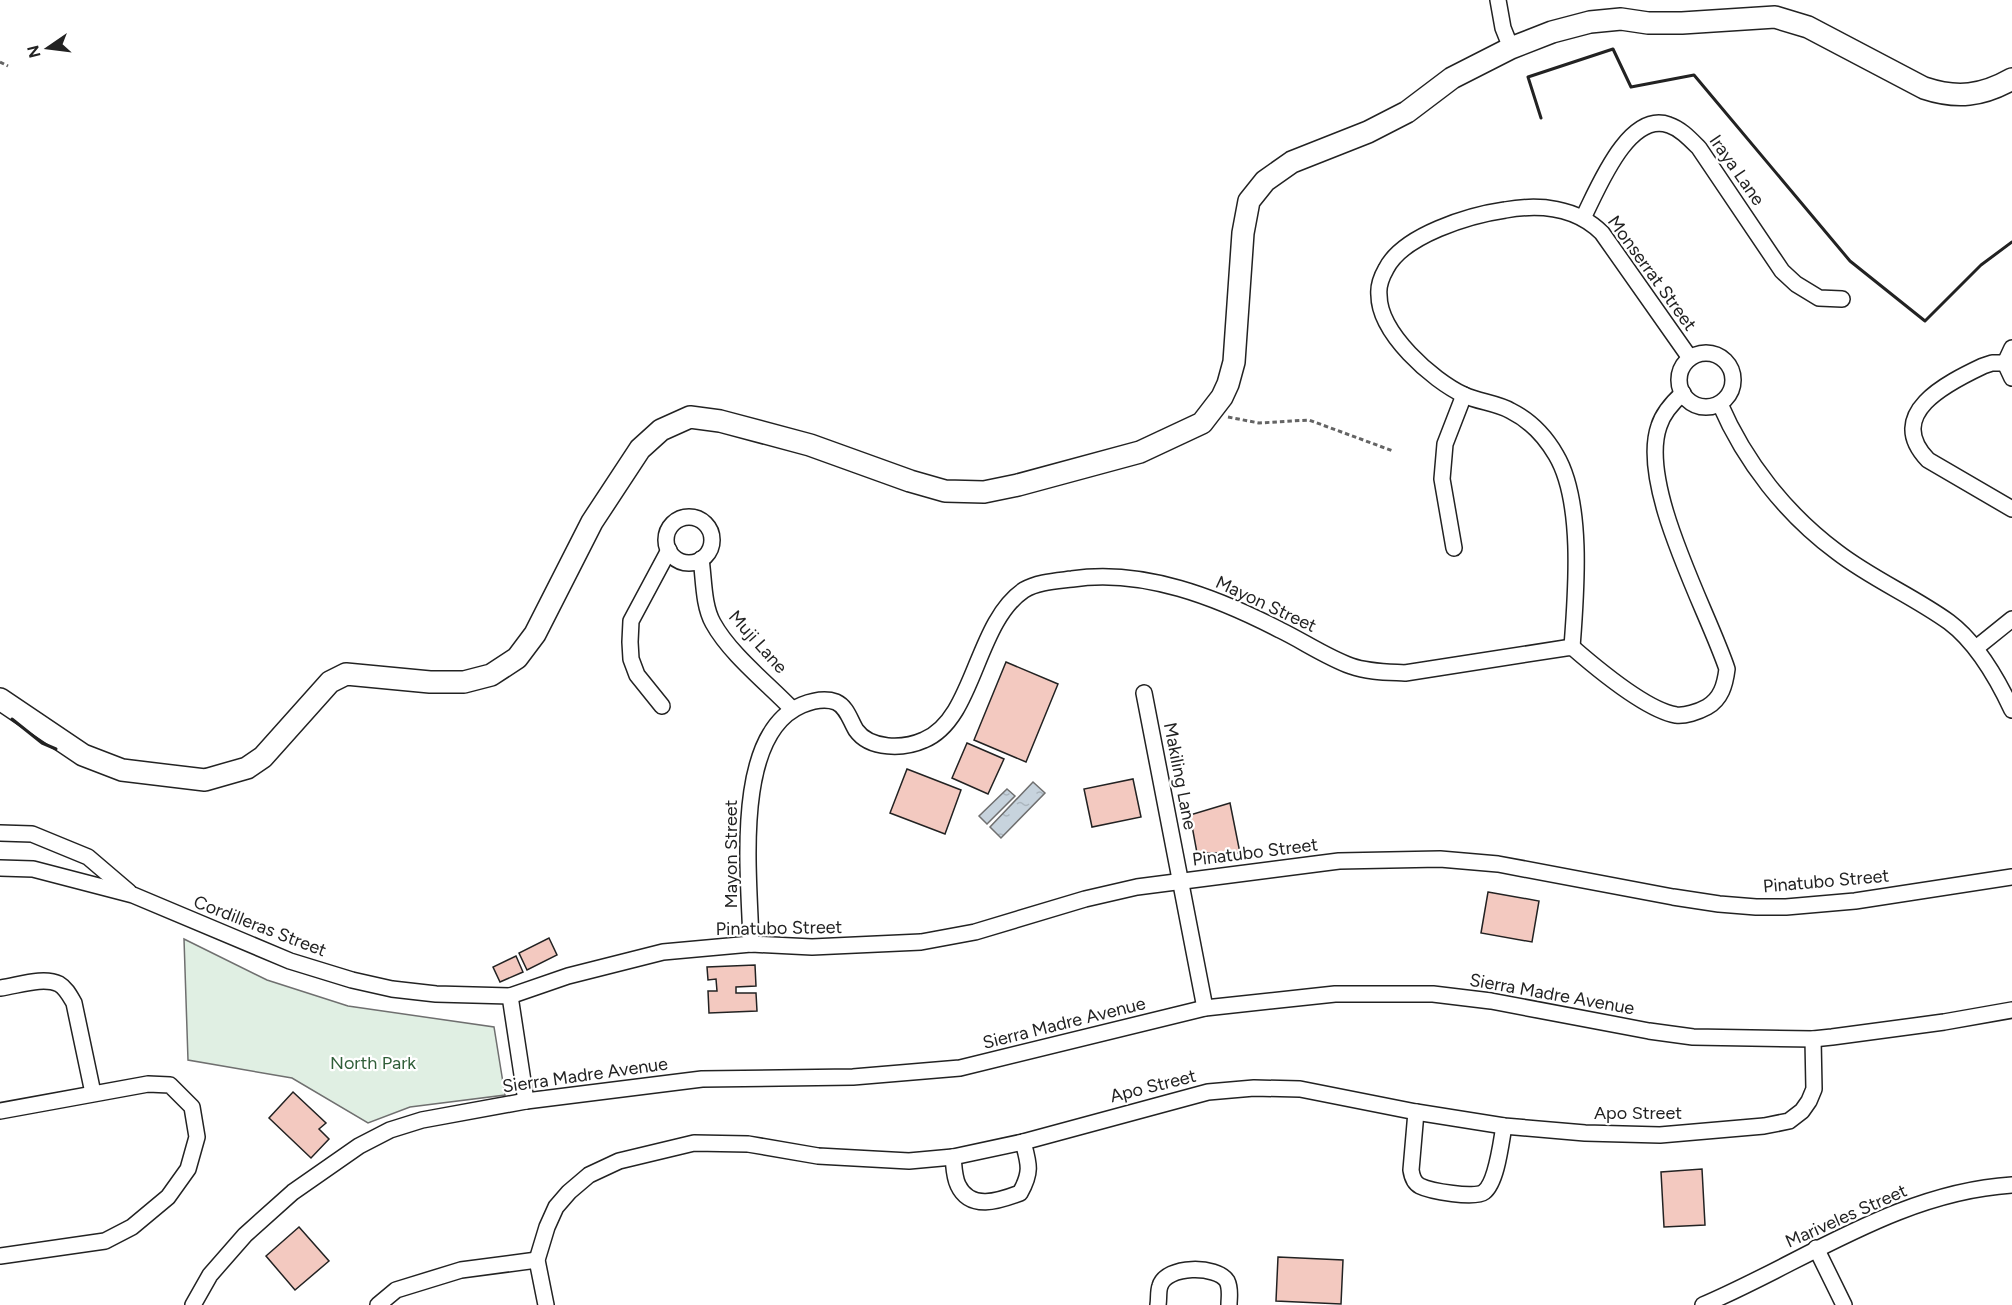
<svg xmlns="http://www.w3.org/2000/svg" width="2012" height="1305" font-family="Figtree,sans-serif">
<style>
.park{fill:#e0efe3;stroke:#6f6f6f;stroke-width:1.5}
.water{fill:url(#water-ripples);stroke:#6f6f6f;stroke-width:1.5}
.building{fill:#f3c9c0;stroke:#222;stroke-width:1.5}
.lines{fill:none;stroke-linecap:round;stroke-linejoin:round}
.street-casing{stroke:#222;stroke-width:18}
.secondary-casing{stroke:#222;stroke-width:24}
.path{stroke:#646464;stroke-width:3;stroke-dasharray:4.5 3;stroke-linecap:butt}
.street{stroke:#fff;stroke-width:15}
.secondary{stroke:#fff;stroke-width:21}
.wall{stroke:#222;stroke-width:3}
.labels{text-anchor:middle;stroke-width:4.5;stroke-linejoin:round;paint-order:stroke}
.street-label{font-size:18px;fill:#222;stroke:#fff}
.park-label{font-size:18px;fill:#2f5e38;stroke:#fff}
</style>
<defs>
<pattern id="water-ripples" width="26" height="14" patternUnits="userSpaceOnUse" patternTransform="scale(1.5)"><rect width="26" height="14" fill="#c7d3dd"/><path d="M2 4q2-2 4 0t4 0M15 11q2-2 4 0t4 0" fill="none" stroke="#abb5bd"/></pattern>
</defs>
<rect width="100%" height="100%" fill="#fff"/>
<path class="park" d="M184 939 267 980 348 1006 494 1027 505 1095 410 1107 368 1123 292 1078 188 1060Z"/>
<g class="water">
<path d="M1033 782 1045 793 1001 838 990 827Z"/>
<path d="M1007 789 1015 796 987 824 979 816Z"/>
</g>
<g class="building">
<path d="M1006 662 1058 684 1026 762 974 740Z"/>
<path d="M967 743 1004 759 988 794 952 778Z"/>
<path d="M907 769 961 790 945 834 890 813Z"/>
<path d="M1133 779 1141 817 1092 827 1084 789Z"/>
<path d="M1230 803 1240 853H1197L1190 815Z"/>
<path d="M1488 892 1539 901 1532 942 1481 933Z"/>
<path d="M549 938 557 955 527 970 519 953Z"/>
<path d="M516 956 523 972 500 982 493 967Z"/>
<path d="M755 965 756 986 736 987V993H756L757 1011 709 1013 708 991H717L716 979 708 980 707 967Z"/>
<path d="M293 1092 326 1123 319 1129 329 1139 311 1158 269 1118Z"/>
<path d="M1702 1169 1705 1225 1664 1227 1661 1172Z"/>
<path d="M299 1227 329 1261 295 1290 266 1256Z"/>
<path d="M1278 1257 1343 1260 1341 1304 1276 1301Z"/>
</g>
<g class="lines">
<g class="street-casing">
<g id="street">
<path d="M1498 0 1503 28 1511 48"/>
<path d="M1583 218C1597 191 1628 110 1669 125 1681 129 1690 139 1699 148L1782 271 1796 284 1819 298 1842 299"/>
<path d="M2012 348 2005 363 2012 378"/>
<circle cx="1706" cy="380" r="27"/>
<path d="M2005 363H1992L1983 366C1947 383 1884 414 1928 460L2012 509"/>
<path d="M1720 404C1745 462 1786 514 1837 552 1872 579 1913 596 1949 622 1977 643 1997 678 2012 710"/>
<circle cx="689" cy="540" r="23"/>
<path d="M1454 548 1442 479 1445 444 1464 395"/>
<path d="M701 559C704 579 703 605 713 623 730 654 767 683 792 709"/>
<path d="M1572 647C1576 594 1584 502 1556 455 1545 436 1531 421 1511 411 1497 403 1479 402 1464 395 1432 380 1379 333 1379 295 1378 286 1382 276 1386 269 1403 235 1470 215 1505 210 1539 204 1576 207 1602 233L1690 358"/>
<path d="M1976 648 2012 619"/>
<path d="M1144 693 1205 1008"/>
<path d="M662 706 637 675 631 659 630 642 631 621 669 550"/>
<path d="M0 833 32 834 88 857 129 892"/>
<path d="M0 868 33 869 133 895 290 961 352 980 392 989 436 994 510 996 568 976 663 952 751 944 812 947 921 942 975 932 1085 899 1137 887 1339 861 1440 859 1498 864 1673 897 1719 904 1756 907H1786L1855 901 2012 877"/>
<path d="M751 944C750 881 731 735 802 705 812 701 825 698 836 702 847 707 850 720 856 730 870 750 904 749 924 740 975 719 975 623 1024 590 1037 582 1056 581 1072 579 1143 568 1218 598 1280 630 1303 641 1326 657 1351 666 1368 672 1387 672 1405 673L1572 647C1595 667 1646 710 1676 715 1685 716 1698 712 1707 707 1721 699 1725 685 1727 669 1707 609 1638 486 1659 426 1663 413 1673 402 1683 393"/>
<path d="M0 988C17 986 43 976 59 984 66 988 70 996 74 1003L93 1093"/>
<path d="M510 996 526 1101"/>
<path d="M0 1111 148 1084 170 1085 192 1107 197 1137 188 1169 168 1197 132 1227 105 1241 0 1256"/>
<path d="M1416 1112 1411 1170C1412 1177 1414 1183 1420 1186 1430 1191 1475 1199 1484 1192 1497 1182 1501 1142 1504 1126"/>
<path d="M953 1157C954 1166 954 1177 958 1185 970 1211 999 1201 1020 1193 1032 1172 1029 1164 1023 1142"/>
<path d="M1816 1248 1844 1305"/>
<path d="M193 1305 210 1275 245 1235 293 1192 359 1146 390 1130 422 1120 526 1101 702 1079 853 1077 960 1068 1205 1008 1335 994H1433L1491 1001 1649 1031 1693 1037 1813 1039 1832 1037 1944 1022 2012 1010"/>
<path d="M378 1305 396 1290 461 1270 537 1260"/>
<path d="M546 1305 537 1260 547 1227 556 1207 569 1192 589 1175 619 1161 694 1143 748 1144 818 1156 909 1161 953 1157 1023 1142 1208 1092 1254 1088 1300 1089 1416 1112 1504 1126 1585 1133 1660 1135 1764 1126 1789 1121 1802 1111 1809 1101 1814 1089 1813 1039"/>
<path d="M1158 1305C1159 1299 1158 1291 1160 1286 1166 1265 1217 1265 1227 1281 1231 1289 1229 1297 1229 1305"/>
<path d="M1703 1305C1804 1262 1899 1192 2012 1185"/>
</g>
</g>
<g class="secondary-casing">
<path id="secondary" d="M0 699 83 755 122 770 205 780 247 768 263 757 330 682 346 674 430 682H464L491 675 517 658 535 634 592 522 640 449 661 430 690 417 720 421 810 445 910 481 945 491 984 492 1018 485 1140 452 1202 423 1222 397 1228 384 1234 362 1243 233 1249 201 1265 181 1292 162 1368 132 1407 112 1452 78 1511 48 1552 32 1590 22 1621 19 1648 23H1682L1775 17 1808 27 1924 88C1957 99 1982 96 2012 79"/>
</g>
<g class="path">
<path d="M0 62 8 66"/>
<path d="M1228 417 1259 423 1309 420 1393 451"/>
</g>
<use href="#street" class="street"/>
<use href="#secondary" class="secondary"/>
<g class="wall">
<path d="M1541 118 1528 77 1613 49 1631 87 1694 75 1850 261 1925 321 1981 265 2012 242"/>
<path d="M12 719 42 743 56 749"/>
</g>
</g>
<g class="labels">
<g class="street-label">
<text transform="translate(1737 170) rotate(55)" y="6">Iraya Lane</text>
<text transform="translate(1652 273) rotate(54)" y="6">Monserrat Street</text>
<text transform="translate(1266 604) rotate(25)" y="6">Mayon Street</text>
<text transform="translate(758 642) rotate(48)" y="6">Muji Lane</text>
<text transform="translate(1180 776) rotate(79)" y="6">Makiling Lane</text>
<text transform="translate(1255 852) rotate(-7)" y="6">Pinatubo Street</text>
<text transform="translate(731 854) rotate(-90)" y="6">Mayon Street</text>
<text transform="translate(1826 881) rotate(-5)" y="6">Pinatubo Street</text>
<text transform="translate(260 926) rotate(21)" y="6">Cordilleras Street</text>
<text transform="translate(779 928) rotate(-1)" y="6">Pinatubo Street</text>
<text transform="translate(1552 994) rotate(10)" y="6">Sierra Madre Avenue</text>
<text transform="translate(1064 1023) rotate(-14)" y="6">Sierra Madre Avenue</text>
<text transform="translate(585 1075) rotate(-8)" y="6">Sierra Madre Avenue</text>
<text transform="translate(1153 1086) rotate(-14)" y="6">Apo Street</text>
<text x="1638" y="1119">Apo Street</text>
<text transform="translate(1846 1216) rotate(-24)" y="6">Mariveles Street</text>
</g>
<g class="park-label">
<text x="373" y="1069">North Park</text>
</g>
</g>
<g transform="translate(48 48) rotate(256)" stroke="#ffffff" stroke-width="4.5" paint-order="stroke">
<path d="M0-4.5L10 22L0 15L-10 22Z" fill="#222222"/>
<text y="-9" font-size="16" font-weight="bold" text-anchor="middle" fill="#222222">N</text>
</g>
</svg>
